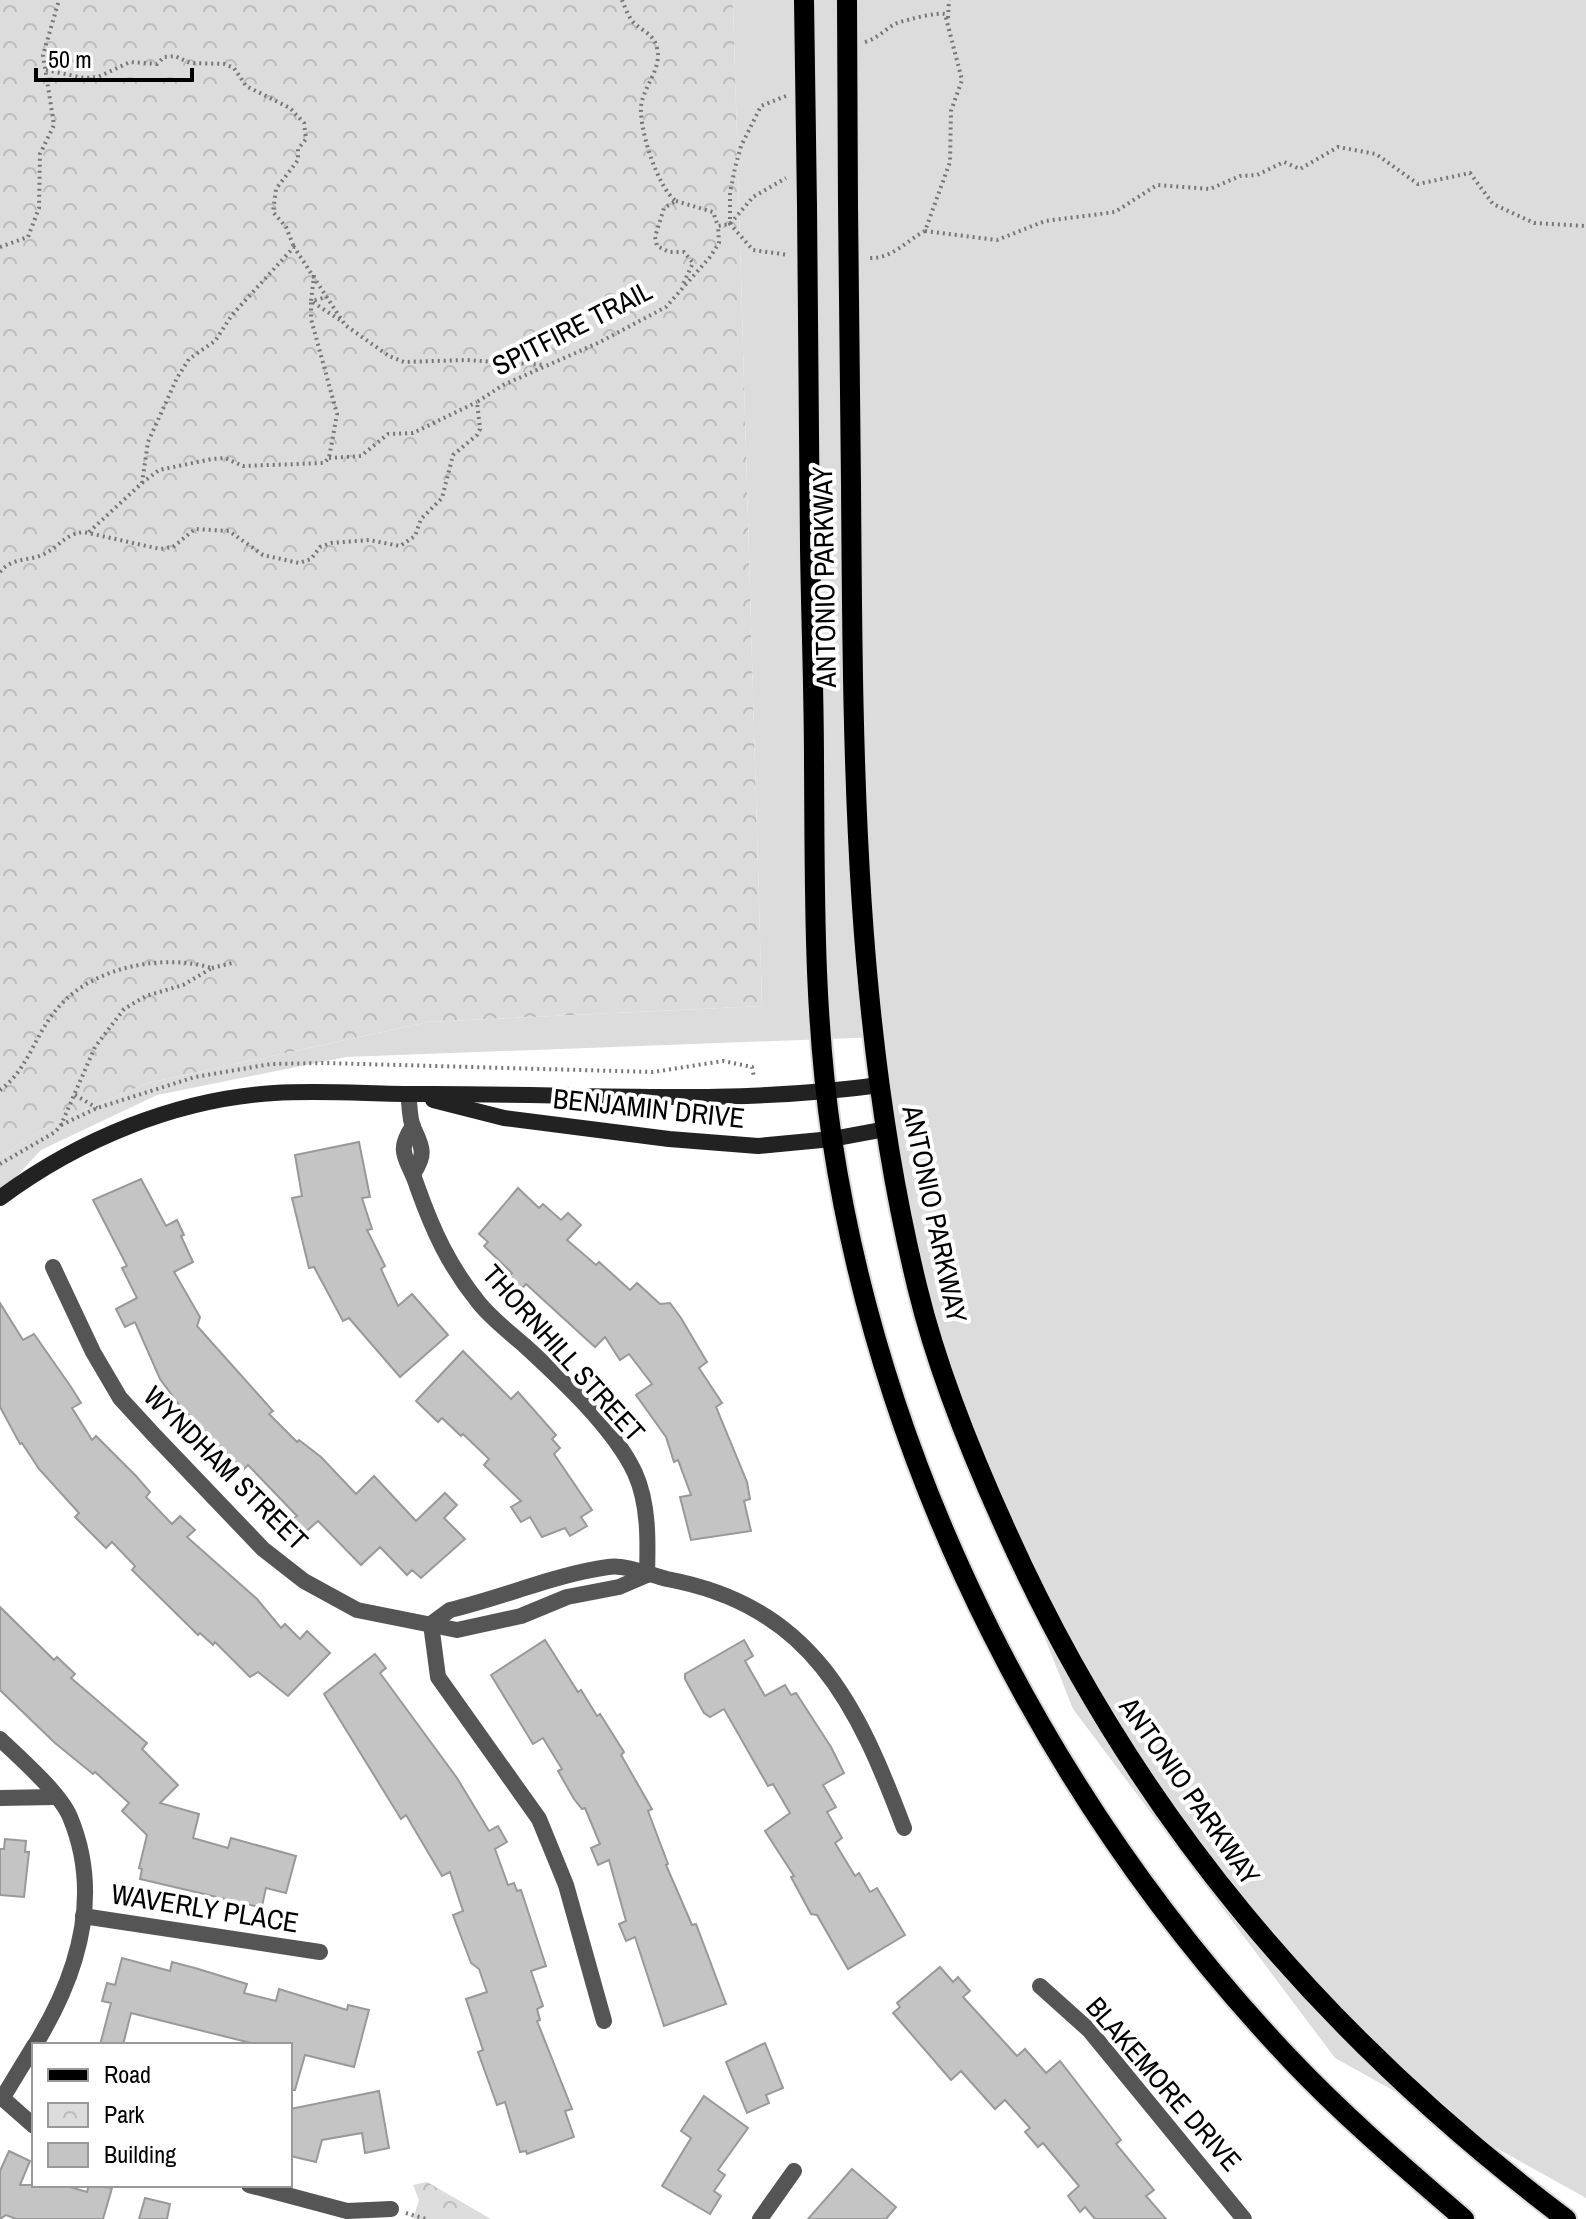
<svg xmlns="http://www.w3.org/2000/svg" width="1586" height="2219" font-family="'Archivo Narrow',sans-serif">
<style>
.grass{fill:#dcdcdc}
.park{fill:url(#park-crowns)}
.building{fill:#c4c4c4;stroke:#999;stroke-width:2}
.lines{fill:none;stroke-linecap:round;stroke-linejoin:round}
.primary-casing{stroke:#dbdbdb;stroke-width:24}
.path{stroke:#777;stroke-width:4;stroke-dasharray:2 4;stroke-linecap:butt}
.street{stroke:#555;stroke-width:16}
.secondary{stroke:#222;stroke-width:16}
.primary{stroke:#000;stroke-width:20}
.primary-bridge-casing{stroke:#dbdbdb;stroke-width:24;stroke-linecap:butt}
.primary-bridge{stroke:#000;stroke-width:20}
.labels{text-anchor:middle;stroke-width:8;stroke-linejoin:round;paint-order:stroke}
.street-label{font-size:28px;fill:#000;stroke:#fff}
</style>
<defs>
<pattern id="park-crowns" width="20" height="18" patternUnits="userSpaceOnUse" patternTransform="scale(2)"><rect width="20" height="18" fill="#dcdcdc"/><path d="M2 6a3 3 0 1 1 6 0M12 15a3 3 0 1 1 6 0" fill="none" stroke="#bbb"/></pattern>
</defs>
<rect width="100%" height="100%" fill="#fff"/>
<path class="grass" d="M733 0H1586V2198L1335 2058 1073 1709 909 1296 880 1037 346 1057 157 1095 41 1150 0 1194V1157L52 1124 148 1083 428 1022 762 1006Z"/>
<g class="park">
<path d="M0 0H733L762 1006 428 1022 148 1083 52 1124 0 1157Z"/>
<path d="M427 2182 491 2219H413L419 2200 413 2185Z"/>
</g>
<g class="building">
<path d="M359 1142 370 1197 362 1198 372 1229 367 1230 385 1266 381 1269 398 1306 412 1294 448 1335 400 1377 349 1318 343 1321 314 1267 309 1268 292 1198 302 1196 295 1155Z"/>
<path d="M141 1179 166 1226 177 1220 184 1235 181 1236 193 1262 174 1272 200 1317 197 1326 273 1411 269 1414 297 1442 299 1440 321 1457 356 1494 374 1476 416 1521 445 1493 457 1505 444 1518 465 1539 421 1578 412 1570 407 1575 380 1547 361 1565 318 1521 301 1536 289 1522 297 1516 248 1465 243 1470 227 1454 180 1406 160 1379 135 1322 125 1327 116 1309 137 1298 122 1268 127 1266 93 1200Z"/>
<path d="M518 1188 539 1208 543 1204 561 1220 568 1213 581 1225 567 1240 596 1265 599 1262 630 1290 637 1283 660 1304 670 1303 681 1318 707 1362 699 1368 722 1403 716 1407 747 1482 750 1499 744 1501 751 1531 691 1540 680 1497 691 1495 678 1460 674 1462 666 1437 636 1395 652 1384 629 1354 620 1360 605 1337 595 1347 526 1284 519 1292 506 1279 512 1273 484 1246 488 1242 479 1234Z"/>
<path d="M0 1303 23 1340 34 1334 71 1387 81 1403 72 1408 92 1440 96 1436 136 1476 150 1492 146 1497 172 1524 180 1516 195 1530 187 1537 257 1599 281 1628 285 1624 300 1639 307 1631 330 1653 288 1696 258 1672 250 1677 215 1642 213 1645 200 1633 198 1635 132 1570 135 1566 112 1542 106 1548 75 1517 79 1513 39 1469 22 1443 20 1444 0 1407Z"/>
<path d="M463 1351 511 1399 518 1392 556 1435 552 1439 560 1448 554 1454 592 1510 581 1517 587 1526 570 1536 565 1528 542 1537 530 1517 521 1522 511 1507 521 1501 484 1465 489 1459 463 1434 461 1436 442 1418 438 1422 416 1401Z"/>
<path d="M0 1607 54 1660 57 1657 75 1674 71 1678 147 1743 142 1749 178 1785 160 1803 199 1814 193 1838 228 1848 231 1838 296 1856 286 1893 266 1888 262 1906H255L140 1879 142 1869 139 1868 147 1835 122 1811 129 1803 95 1772 93 1774 55 1743 0 1690Z"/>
<path d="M545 1640 578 1692 581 1690 597 1716 600 1714 624 1752 621 1755 652 1809 648 1811 668 1864 666 1865 692 1925 696 1924 726 2004 664 2026 635 1937 626 1941 619 1924 626 1921 609 1860 598 1865 591 1848 600 1844 585 1808 582 1809 574 1799 558 1771 562 1769 543 1738 533 1744 491 1675Z"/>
<path d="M744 1640 753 1656 745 1661 765 1696 785 1685 791 1695 796 1693 831 1747 844 1773 823 1785 836 1807 827 1812 842 1838 835 1843 855 1876 859 1873 870 1892 877 1888 905 1935 848 1969 817 1915 811 1914 791 1877 794 1876 765 1831 790 1813 773 1784 768 1786 724 1709 710 1717 704 1713 685 1679V1674Z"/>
<path d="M375 1654 386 1668 380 1673 457 1778 489 1831 498 1826 507 1842 495 1849 508 1885 514 1883 517 1891 521 1890 546 1966 531 1971 543 2006 537 2009 540 2020 537 2021 572 2109 565 2111 574 2137 527 2154 526 2151 520 2152 505 2102 497 2105 478 2052 483 2050 466 1999 487 1992 479 1969 471 1963 453 1915 463 1911 450 1872 442 1876 406 1815 401 1819 324 1694Z"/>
<path d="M5 1839 26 1841 25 1852H29L24 1897 0 1895V1849H4Z"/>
<path d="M122 1958 170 1971 172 1962 195 1968 247 1984 244 1993 276 2001 279 1989 347 2010 348 2005 369 2010 354 2067 305 2055 295 2090H290V2045L251 2043 131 2013 123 2045H100L111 2003 102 2001 107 1983 115 1985Z"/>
<path d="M940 1967 953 1982 958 1977 970 1991 963 1997 1017 2056 1025 2049 1046 2073 1060 2061 1121 2140 1116 2144 1154 2190 1146 2196 1166 2219H1095L1085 2207 1080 2212 1068 2196 1079 2186 1043 2143 1038 2147 1025 2132 1030 2128 1005 2100 995 2109 961 2071 951 2080 893 2013 900 2007 897 2003Z"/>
<path d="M765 2043 783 2088 766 2095 769 2103 747 2113 726 2062Z"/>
<path d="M379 2091 389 2148 365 2153 362 2133 322 2140 316 2162 290 2156V2109Z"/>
<path d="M704 2096 748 2128 718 2170 725 2175 714 2191 721 2196 710 2214 662 2186 691 2138 681 2131Z"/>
<path d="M9 2151 30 2161 20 2185H63L87 2192 89 2185 112 2188 103 2219H16L6 2215 0 2219V2171Z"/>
<path d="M852 2169 896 2207 886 2219H808Z"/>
<path d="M145 2198 170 2204 167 2219H139Z"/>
</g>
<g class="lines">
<g class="primary-casing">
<g id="primary">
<path d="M804 0 807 206"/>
<path d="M847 0 848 205"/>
<path d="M851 485C853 753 853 1028 918 1290 938 1372 971 1453 1006 1530 1132 1812 1321 2034 1566 2219"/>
<path d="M810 547C811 619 814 691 814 763 815 891 813 1011 832 1139 884 1481 1053 1809 1291 2060 1345 2117 1405 2168 1464 2219"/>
</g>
</g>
<g class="path">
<path d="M622 0C625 7 628 16 633 22 642 31 654 34 657 48 662 67 646 84 642 101 636 123 658 189 676 201L664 208 655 237 657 246 669 252H684L693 263 683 284"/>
<path d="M948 18 949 0"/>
<path d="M865 42C880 38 887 26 900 22 911 19 936 12 945 14L962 80 951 111 950 162 925 231C906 241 892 259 869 258"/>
<path d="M46 70 84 78 98 77 130 62 157 64 164 57 175 56 190 63 224 64 234 68 246 86 290 108 304 123 306 139 298 149V160L276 189 273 212 286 227 294 247"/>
<path d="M786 96 761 106 741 146 735 168 730 193V224L753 250 789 255"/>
<path d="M676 201 713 212 718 226"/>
<path d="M925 231 997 240 1045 221 1115 212 1157 185 1210 189 1240 176 1257 175 1284 162 1300 169 1338 147 1376 154 1418 184 1470 173 1493 204 1534 223 1586 226"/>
<path d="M0 247 28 237 39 208 40 154 54 125 43 55 59 0"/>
<path d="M314 275 311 301 327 297"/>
<path d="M329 458 361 456 388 434 413 433 477 402"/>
<path d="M142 483 159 470 212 459 225 458 243 466 324 463 329 458 337 414 311 319V301L340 320"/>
<path d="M89 532 142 483 148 442 177 378 189 359 215 341 232 315 294 247 345 325 389 356 404 362 466 360 544 365"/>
<path d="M0 572C13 556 31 562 46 553 61 545 65 534 84 532L160 549 173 547 195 529 229 531 263 555 299 563 311 559 320 547 331 543 369 540 400 546 415 536 421 519 442 498 453 455 477 435 480 429 477 402 503 385 598 343 666 307 710 257 719 243 718 226 730 224 753 197 786 178"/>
<path d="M212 968 232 963"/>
<path d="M0 1090C28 1070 35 1034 57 1009 91 967 163 953 212 968L183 985 146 996 124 1009 95 1047 61 1125 55 1132 0 1164"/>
<path d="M75 1095 97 1108"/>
<path d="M61 1125 97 1108 195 1077 271 1064 325 1063 653 1072 723 1061 752 1067 754 1077"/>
<path d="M406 2213 426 2219"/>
</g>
<g class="street">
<path d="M408 1094C410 1104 409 1117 413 1127 422 1147 427 1153 413 1174"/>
<path d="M413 1126C394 1153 409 1160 417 1186 433 1231 449 1266 479 1303 492 1319 509 1332 524 1345 560 1378 614 1428 635 1473 649 1504 648 1542 647 1575"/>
<path d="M53 1267 93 1352 120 1398 154 1435 263 1549 304 1581 357 1610 457 1630 521 1616 567 1597 619 1587 647 1575"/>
<path d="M431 1624 450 1610C501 1598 557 1574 608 1567 625 1564 650 1575 667 1579 812 1606 857 1704 904 1828"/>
<path d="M431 1624 438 1677 539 1819 566 1885 604 2021"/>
<path d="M0 1739C20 1758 60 1793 70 1817 103 1896 78 1975 35 2045"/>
<path d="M0 1798 55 1797"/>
<path d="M83 1916 320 1952"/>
<path d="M1040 1986 1089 2030 1244 2219"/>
<path d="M0 2096 34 2126"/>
<path d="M3 2097 34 2046"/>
<path d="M249 2185 347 2211 391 2209"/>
<path d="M760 2219 794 2171"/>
</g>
<g class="secondary">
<path d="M433 1100 504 1118 669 1139 758 1146 832 1139 886 1129"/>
<path d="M0 1198C78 1140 176 1099 274 1093 322 1090 371 1094 419 1094 572 1093 728 1106 880 1085"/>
</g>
<use href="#primary" class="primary"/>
<g class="primary-bridge-casing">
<g id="primary-bridge">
<path d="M848 205 851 485"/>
<path d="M807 206 810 547"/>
</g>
</g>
<use href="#primary-bridge" class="primary-bridge"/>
</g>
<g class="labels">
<g class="street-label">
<text transform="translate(572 328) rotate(-27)" y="10">SPITFIRE TRAIL</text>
<text transform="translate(824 577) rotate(-91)" y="10">ANTONIO PARKWAY</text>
<text transform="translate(649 1108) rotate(6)" y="10">BENJAMIN DRIVE</text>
<text transform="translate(935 1214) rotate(78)" y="10">ANTONIO PARKWAY</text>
<text transform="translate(564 1353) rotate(48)" y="10">THORNHILL STREET</text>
<text transform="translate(226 1468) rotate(45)" y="10">WYNDHAM STREET</text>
<text transform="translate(1190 1791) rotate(55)" y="10">ANTONIO PARKWAY</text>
<text transform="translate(205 1908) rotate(9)" y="10">WAVERLY PLACE</text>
<text transform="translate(1164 2084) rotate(49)" y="10">BLAKEMORE DRIVE</text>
</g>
</g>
<rect x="32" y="2043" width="260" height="144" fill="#ffffff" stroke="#999999" stroke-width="2"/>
<rect x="48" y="2069" width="40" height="12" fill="#000000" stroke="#999999" stroke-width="2"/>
<text x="104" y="2083" font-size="24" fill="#000000">Road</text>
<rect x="48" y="2103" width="40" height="24" fill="url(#park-crowns)" stroke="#999999" stroke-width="2"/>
<text x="104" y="2123" font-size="24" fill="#000000">Park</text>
<rect x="48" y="2143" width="40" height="24" fill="#c4c4c4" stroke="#999999" stroke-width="2"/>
<text x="104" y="2163" font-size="24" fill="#000000">Building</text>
<path d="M36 68v12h156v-12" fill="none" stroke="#000000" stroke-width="4"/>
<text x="48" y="68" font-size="24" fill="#000000" stroke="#ffffff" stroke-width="6" paint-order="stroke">50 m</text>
</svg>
